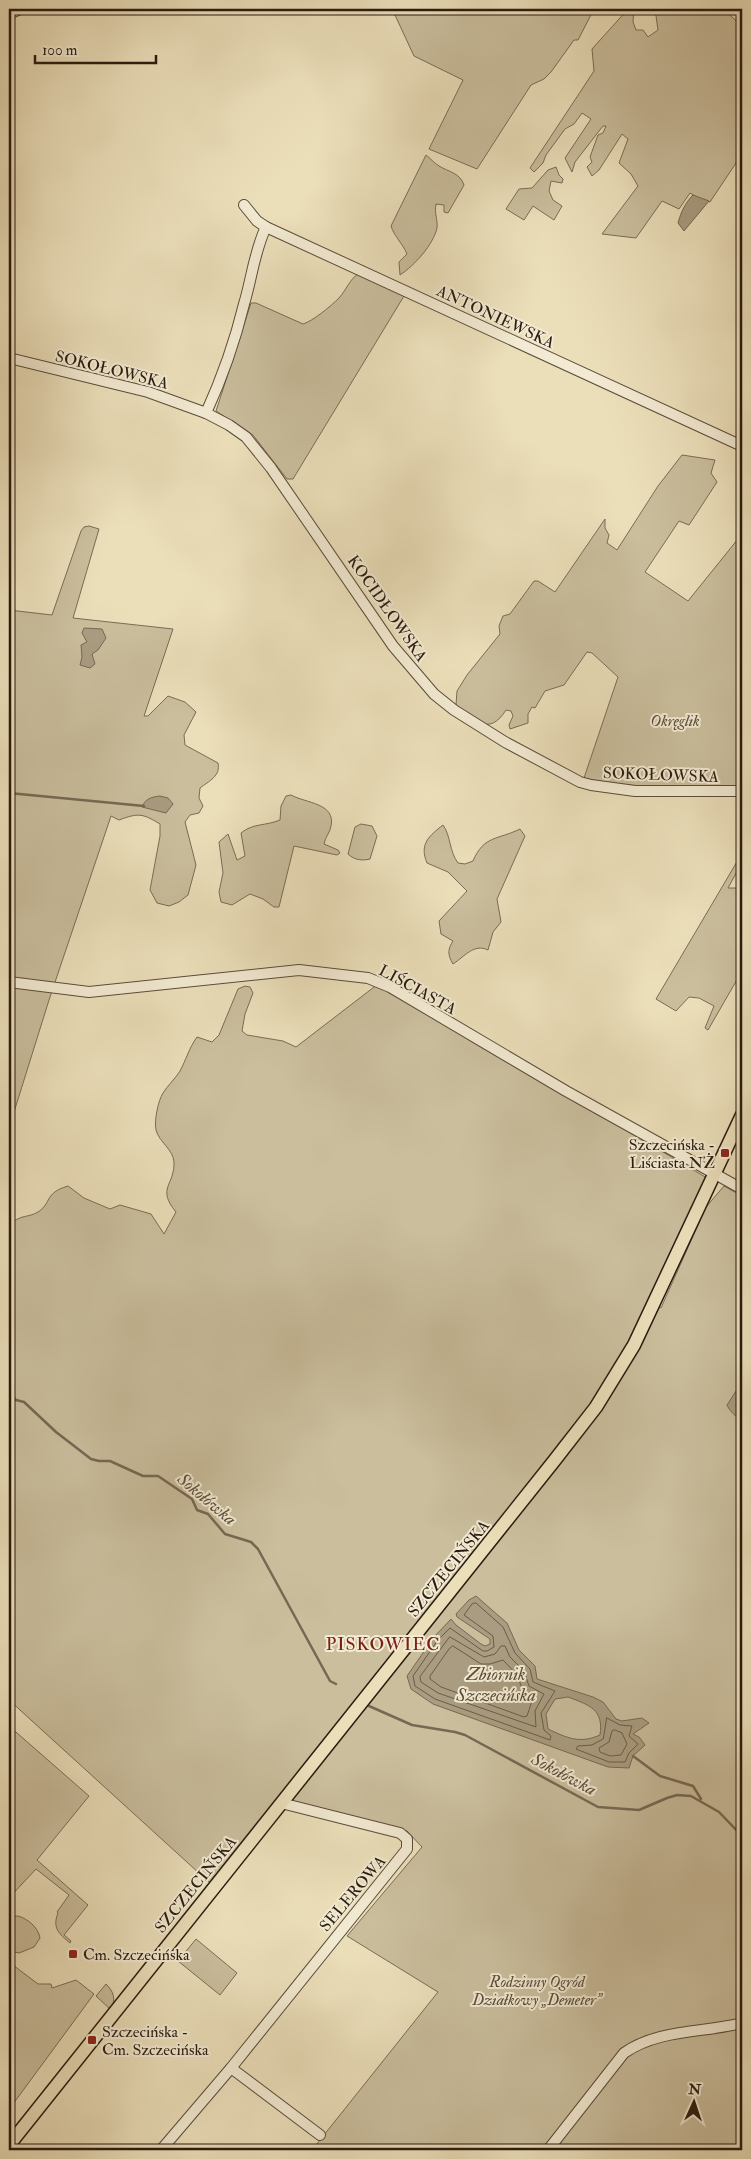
<svg xmlns="http://www.w3.org/2000/svg" width="751" height="2159" font-family="'IM FELL Double Pica',serif">
<style>
.green{fill:#cabe9d;stroke:#7a6c56}
.water{fill:#a99c80;stroke:#766853;fill-rule:evenodd}
.lines{fill:none;stroke-linecap:round;stroke-linejoin:round}
.shore{stroke:#695c48;stroke-width:1}
.stream{stroke:#766853;stroke-width:2.5}
.minor-casing{stroke:#5a4c3a;stroke-width:12}
.major-casing{stroke:#291b0f;stroke-width:15}
.minor{stroke:#f2ead2;stroke-width:10}
.major{stroke:#ebdfba;stroke-width:12}
.poi-dot{fill:#8f2418;stroke:#f2ead2;stroke-width:2}
.labels{text-anchor:middle;stroke-width:4;stroke-linejoin:round;paint-order:stroke}
.street-label{font-size:16px;fill:#291b0f;stroke:#f2ead2}
.park-label{font-size:16px;font-style:italic;fill:#594c3a;stroke:#f2ead2}
.poi-label{font-size:16px;fill:#291b0f;stroke:#f2ead2;text-anchor:start}
.water-label{font-size:18px;font-style:italic;fill:#5c4f3c;stroke:#f2ead2}
.neighbourhood-label{font-size:18px;letter-spacing:1px;fill:#7a1f14;stroke:#f2ead2}
</style>
<rect width="100%" height="100%" fill="#ebdfba"/>
<filter id="stains"><feTurbulence type="fractalNoise" baseFrequency=".004" numOctaves="4"/><feColorMatrix values="0 0 0 0 .2 0 0 0 0 .09 0 0 0 0 .02 0 0 0 .5 -.17"/></filter>
<radialGradient id="worn" r=".72"><stop offset=".6" stop-color="#630" stop-opacity="0"/><stop offset="1" stop-color="#630" stop-opacity=".3"/></radialGradient>
<g class="green">
<path d="M384 9H417L426 13 431 9H465L467 11 479 14V9H594L578 40H574L551 72 544 79 531 85 477 169 429 149 463 80 414 56 395 15Z"/>
<path d="M628 9H634L633 22 636 30H643L648 37 658 30 655 9H723L742 26V73L738 74 740 80H742V154L710 202 698 198 690 193 679 209 662 201 636 238 602 234 638 186 631 174 619 163 628 139 622 134 599 170 592 176 587 167 592 162 590 157 598 135 603 133 606 126H603L575 162 572 172 565 158 591 119 582 113 574 124 565 129 546 155 543 163 534 172 530 168 594 71 592 49Z"/>
<path d="M426 155C430 158 434 163 439 166 449 172 460 173 464 185L448 213 444 212V205L436 204C434 213 438 220 437 228 433 245 415 265 400 275L399 262 407 254C403 244 394 236 391 226Z"/>
<path d="M556 167 559 175 563 179 562 183 551 181 549 191 553 200 562 206 554 220 533 206 524 220 506 209 519 189 532 188 548 170Z"/>
<path d="M359 273 404 296 293 479H287L253 435 216 411 251 303H256L303 324C313 321 331 306 339 298 347 289 349 280 359 273Z"/>
<path d="M682 455 715 460 711 473 717 482 689 525 679 521 645 572 688 601 742 534V786C689 787 635 790 584 778L618 677 592 653 587 652 564 685 545 691 535 708 532 707 528 714V723L510 729 509 725 513 716 511 711 506 710C489 737 475 720 456 705L457 691 467 675 500 634 499 626 503 616 510 614 534 581H538L555 592 605 519V528L609 535 607 543 617 550 658 486Z"/>
<path d="M89 526 99 529 73 618 173 629 144 716H148L168 696 185 702 196 712 184 735 185 745 218 763C221 776 209 781 200 788L199 798 203 806 199 813 190 815 185 822 196 865 188 895 179 902 169 906 157 903 150 890 160 836V824C142 813 138 813 119 820L111 816 49 1000 9 1128V610L52 615 81 531 84 527Z"/>
<path d="M291 795C305 803 336 803 331 826 330 833 325 837 324 844L338 850 340 853 337 855 294 846 279 907H274L263 899 250 894 232 905 221 902 219 892 223 873 219 842 228 834 237 860 245 856 241 833C253 823 266 826 280 820L281 806 286 796Z"/>
<path d="M361 824 372 826 377 836 370 859C362 861 354 860 348 854L355 827Z"/>
<path d="M443 825C451 836 449 851 458 863L465 864 473 861C484 835 498 840 520 829L525 836 497 899 501 922 493 932 488 950C474 943 464 957 453 964 447 954 448 949 453 941L441 934 439 921 467 891 448 872 427 863C419 844 429 836 443 825Z"/>
<path d="M738 860 741 864 728 888H739L742 876V971L708 1030 705 1028 714 1006 699 998 689 997 676 1011 656 999Z"/>
<path d="M378 984 707 1178 651 1303 661 1308 706 1207 724 1186 742 1196V2150H312L438 1992 347 1936 422 1847 407 1831 278 1800 211 1884 9 1700V1225C21 1214 28 1218 38 1212 52 1203 44 1193 68 1186L84 1198 110 1209 120 1205 151 1214 164 1234 176 1212C156 1188 175 1185 174 1162 173 1149 159 1142 156 1130 154 1121 158 1101 163 1093 168 1085 175 1079 180 1071 186 1060 189 1048 197 1037L212 1042 219 1035 238 989 245 986 250 987 253 993 245 1014 242 1031 247 1035 283 1041 296 1047Z"/>
<path d="M9 1726 89 1796 37 1860 88 1905 64 1935 71 1941 70 1943C59 1934 52 1928 58 1913L57 1912 69 1895 36 1869 9 1898Z"/>
<path d="M18 1916C28 1919 38 1927 40 1938L34 1947 19 1953 9 1951V1917Z"/>
<path d="M196 1939 237 1973 220 1995 178 1961Z"/>
<path d="M9 1962 38 1984H51L52 1988 76 1980 94 1994 13 2104 9 2101Z"/>
<path d="M106 1984C114 1992 116 1999 111 2010L96 1996Z"/>
</g>
<g class="water">
<path d="M693 195 709 201 684 231 678 223C681 212 685 203 693 195Z"/>
<path d="M84 628 102 629 106 638 98 650 92 654 95 664 90 668 80 665 82 657 81 645 87 642 82 633Z"/>
<path d="M160 796 168 798 173 804 166 813 142 807C145 799 151 797 160 796Z"/>
<path d="M742 1382V1419C736 1418 729 1410 727 1405Z"/>
<path d="M476 1596 507 1623 519 1650 535 1666 537 1679 593 1697 603 1702 616 1719 622 1721 642 1718 649 1723 633 1734 639 1737 645 1745 633 1756 629 1768 608 1767 433 1704 411 1689 407 1676 434 1637 451 1619 456 1625 481 1644 485 1646 490 1644V1639L457 1617 456 1614 469 1600ZM568 1697C589 1705 604 1709 600 1735 580 1744 567 1738 548 1729L546 1714 555 1699Z"/>
</g>
<g class="lines">
<g class="shore">
<path d="M476 1603 503 1627 515 1653 530 1669 533 1682 555 1691 541 1713 544 1730 551 1736 550 1740 435 1699 415 1686 413 1676 438 1640 450 1628 483 1651H487L494 1647 493 1636 464 1615 472 1604Z"/>
<path d="M450 1637 484 1657 495 1654 501 1646H505L510 1657 524 1671 529 1686 544 1694 535 1711 536 1727 438 1693 421 1682 420 1677Z"/>
<path d="M453 1646 481 1664H490L503 1660 517 1675 523 1691 533 1698 527 1716 524 1717 441 1687 430 1679V1676L449 1649Z"/>
<path d="M607 1718 620 1725 632 1726 629 1736 638 1744 629 1753 625 1762H609L576 1749 578 1746 592 1745 603 1739Z"/>
<path d="M615 1730 622 1733 627 1744 621 1755 610 1756 600 1752 599 1748 609 1742 612 1731Z"/>
</g>
<g class="stream">
<path d="M9 793 144 806"/>
<path d="M9 1393 16 1400 24 1402 56 1432 91 1459 99 1461H110L143 1476H158L192 1499 197 1510 208 1514 225 1534 251 1542 258 1549 330 1681 336 1684"/>
<path d="M369 1706 412 1725 455 1732 465 1735 598 1807 639 1810 667 1798 677 1795 691 1796 719 1812 742 1836"/>
<path d="M633 1756 660 1776 693 1786 701 1799"/>
</g>
<g class="minor-casing">
<g id="minor">
<path d="M9 14 20 9"/>
<path d="M244 205 257 221 266 227 742 446"/>
<path d="M9 358 148 392 206 413 229 425 246 437 271 468 393 646 434 694 454 710 505 742 580 782 591 785 635 791H742"/>
<path d="M206 413C222 378 235 341 244 304 252 278 254 252 266 227"/>
<path d="M9 982 89 992 299 970 368 978 390 987 566 1091 742 1189"/>
<path d="M231 2068 320 2135"/>
<path d="M161 2150 231 2068 407 1849V1839L400 1833 281 1803"/>
<path d="M548 2150 624 2053C658 2029 703 2033 742 2023"/>
</g>
</g>
<g class="major-casing">
<path id="major" d="M9 2145 554 1461 596 1407 634 1345 742 1115"/>
</g>
<use href="#minor" class="minor"/>
<use href="#major" class="major"/>
</g>
<g class="poi-dot">
<rect x="720" y="1148" width="10" height="10" rx="2.5"/>
<rect x="68" y="1949" width="10" height="10" rx="2.5"/>
<rect x="87" y="2035" width="10" height="10" rx="2.5"/>
</g>
<g class="labels">
<g class="street-label">
<text transform="translate(496 316) rotate(25)" y="6">ANTONIEWSKA</text>
<text transform="translate(112 369) rotate(14)" y="6">SOKOŁOWSKA</text>
<text transform="translate(388 608) rotate(55)" y="6">KOCIDŁOWSKA</text>
<text transform="translate(661 774) rotate(2)" y="6">SOKOŁOWSKA</text>
<text transform="translate(418 989) rotate(29)" y="6">LIŚCIASTA</text>
<text transform="translate(448 1568) rotate(-51)" y="6">SZCZECIŃSKA</text>
<text transform="translate(195 1884) rotate(-51)" y="6">SZCZECIŃSKA</text>
<text transform="translate(352 1893) rotate(-50)" y="6">SELEROWA</text>
</g>
<g class="park-label">
<text x="675" y="726">Okręglik</text>
<text x="537" y="1987">Rodzinny Ogród<tspan x="537" dy="18">Działkowy „Demeter”</tspan></text>
</g>
<g class="poi-label">
<text x="715" y="1150" text-anchor="end">Szczecińska -<tspan x="715" dy="18">Liściasta NŻ</tspan></text>
<text x="83" y="1960">Cm. Szczecińska</text>
<text x="102" y="2037">Szczecińska -<tspan x="102" dy="18">Cm. Szczecińska</tspan></text>
</g>
<g class="water-label">
<text transform="translate(207 1499) rotate(40)" y="6">Sokołówka</text>
<text x="496" y="1680">Zbiornik<tspan x="496" dy="21">Szczecińska</tspan></text>
<text transform="translate(564 1774) rotate(28)" y="6">Sokołówka</text>
</g>
<g class="neighbourhood-label">
<text x="383" y="1650">PISKOWIEC</text>
</g>
</g>
<rect width="751" height="2159" fill="none" stroke="#ebdfba" stroke-width="30"/>
<rect x="10" y="10" width="731" height="2139" fill="none" stroke="#291b0f" stroke-width="2.5"/>
<rect x="15" y="15" width="721" height="2129" fill="none" stroke="#291b0f"/>
<g transform="translate(694 2102) rotate(3)" stroke="#f2ead2" stroke-width="4" paint-order="stroke">
<path d="M0-4L9 19L0 12L-9 19Z" fill="#291b0f"/>
<text y="-8" font-size="14" font-weight="bold" text-anchor="middle" fill="#291b0f">N</text>
</g>
<path d="M35 55v8h121v-8" fill="none" stroke="#291b0f" stroke-width="2.5"/>
<text x="42" y="55" font-size="15" fill="#291b0f" stroke="#f2ead2" stroke-width="4" paint-order="stroke">100 m</text>
<rect width="100%" height="100%" filter="url(#stains)"/>
<rect width="100%" height="100%" fill="url(#worn)"/>
</svg>
